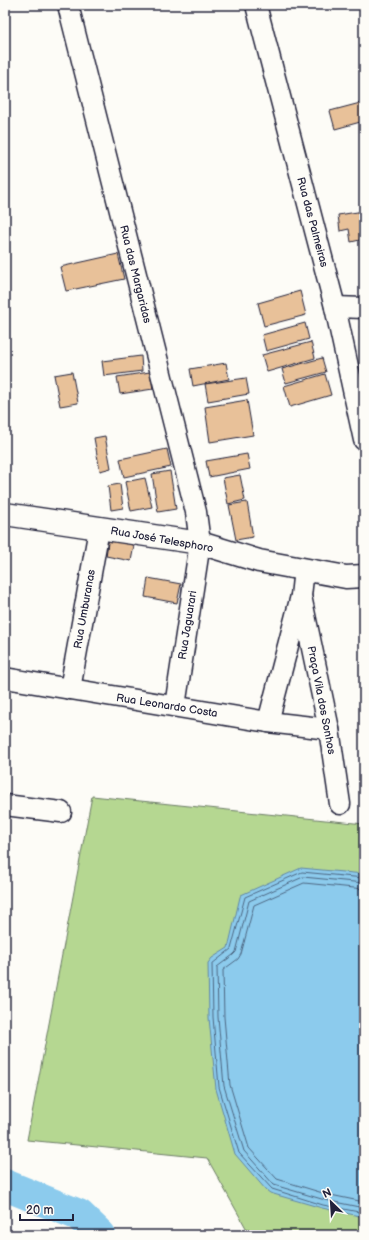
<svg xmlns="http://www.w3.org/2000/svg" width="369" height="1240" font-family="'Balsamiq Sans',sans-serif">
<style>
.green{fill:#b5d791;stroke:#6c7c66}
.water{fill:#8ccbed;stroke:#6287a6}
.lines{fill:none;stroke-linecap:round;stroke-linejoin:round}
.shore{stroke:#4c6682;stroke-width:1}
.river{stroke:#8ccbed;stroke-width:32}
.building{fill:#e8c199;stroke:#22223b}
.street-casing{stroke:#22223b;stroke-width:23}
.secondary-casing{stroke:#22223b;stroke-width:25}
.street{stroke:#fdfcf7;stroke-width:20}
.secondary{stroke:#fdfcf7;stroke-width:22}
.labels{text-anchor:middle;stroke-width:3;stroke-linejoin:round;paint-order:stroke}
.street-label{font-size:11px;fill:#22223b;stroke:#fdfcf7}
</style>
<rect width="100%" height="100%" fill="#fdfcf7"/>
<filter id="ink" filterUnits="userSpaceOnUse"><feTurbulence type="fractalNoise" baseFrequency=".025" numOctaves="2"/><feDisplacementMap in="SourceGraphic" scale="8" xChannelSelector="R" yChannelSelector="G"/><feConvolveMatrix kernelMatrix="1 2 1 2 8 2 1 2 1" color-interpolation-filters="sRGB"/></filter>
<g filter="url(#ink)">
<path class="green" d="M92 796 364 824V1235H250L207 1158 27 1140Z"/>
<path class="water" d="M301 868 364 874V1217L322 1208 270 1193 266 1190 235 1154 216 1089 209 1018 208 963 212 958 228 948 240 897 241 895Z"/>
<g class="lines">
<g class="shore">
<path d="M364 878 302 872 245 897 231 949 212 964 213 1017 219 1087 239 1153 272 1189 323 1205 364 1213"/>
<path d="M364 883 303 877 249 901 236 952 233 955 217 967 218 1017 224 1086 244 1151 274 1185 325 1200 364 1208"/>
<path d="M364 889 304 883 254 905 241 954 238 959 223 970 224 1017 230 1085 249 1148 277 1179 326 1194 364 1202"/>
</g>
<path class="river" d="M5 1185 79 1215 100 1235"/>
</g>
<g class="building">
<path d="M364 102V121L335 129 330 111Z"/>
<path d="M364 211V239L351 242 349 229 340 231 338 215Z"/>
<path d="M118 254 124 279 66 291 60 267Z"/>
<path d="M300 291 306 315 264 326 258 303Z"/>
<path d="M305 323 309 339 266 351 262 335Z"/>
<path d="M364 325V348L360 326Z"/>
<path d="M311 342 315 358 267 372 262 355Z"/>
<path d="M141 356 142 371 104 376 102 361Z"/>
<path d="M322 358 326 372 286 383 282 369Z"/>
<path d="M226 363 229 379 193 386 190 369Z"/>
<path d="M72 372 78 403 60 406 54 375Z"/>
<path d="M150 372 153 389 120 394 117 377Z"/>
<path d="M325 374 331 395 290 407 284 386Z"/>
<path d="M246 378 249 394 208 401 205 384Z"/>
<path d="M247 400 253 435 210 442 205 407Z"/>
<path d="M105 436 111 468 100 471 94 438Z"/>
<path d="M167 449 171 467 124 477 120 459Z"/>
<path d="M247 454 250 469 209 477 206 461Z"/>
<path d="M170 471 176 509 158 512 152 474Z"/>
<path d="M240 475 245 500 228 504 223 478Z"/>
<path d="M145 478 152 507 131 511 125 482Z"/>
<path d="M120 484 123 508 111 510 108 486Z"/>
<path d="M247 502 253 537 236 540 229 505Z"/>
<path d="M109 536 135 540 131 561 106 556Z"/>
<path d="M148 578 181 584 177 603 145 597Z"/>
</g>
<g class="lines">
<g class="street-casing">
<g id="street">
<path d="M68 5 196 512 200 543 175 706"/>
<path d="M256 5 335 307 364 440"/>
<path d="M335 307 364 308"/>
<path d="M301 596 329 729 340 804"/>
<path d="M5 678 268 722 329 729"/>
<path d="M70 689 99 529"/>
<path d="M268 722 301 596 304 569"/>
<path d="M5 805 61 812"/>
</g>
</g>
<g class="secondary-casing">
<path id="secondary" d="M5 514 200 543 259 561 346 577 364 576"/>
</g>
<use href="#street" class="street"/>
<use href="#secondary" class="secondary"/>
</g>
</g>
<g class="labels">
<g class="street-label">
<text transform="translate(313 222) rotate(75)" y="4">Rua das Palmeiras</text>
<text transform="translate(136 274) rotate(76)" y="4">Rua das Margaridas</text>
<text transform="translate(162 539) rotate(10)" y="4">Rua José Telesphoro</text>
<text transform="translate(84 609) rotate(-80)" y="4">Rua Umburanas</text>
<text transform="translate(187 625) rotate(-81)" y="4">Rua Jaguarari</text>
<text transform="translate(322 700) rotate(79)" y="4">Praça Vila dos Sonhos</text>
<text transform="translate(167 705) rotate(9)" y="4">Rua Leonardo Costa</text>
</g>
</g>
<rect width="369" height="1240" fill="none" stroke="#fdfcf7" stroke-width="20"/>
<rect x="10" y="10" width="349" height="1220" fill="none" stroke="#22223b" stroke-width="1.5" filter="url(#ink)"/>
<g transform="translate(331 1202) rotate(335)" stroke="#fdfcf7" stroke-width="3" paint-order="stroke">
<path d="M0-3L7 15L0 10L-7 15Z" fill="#22223b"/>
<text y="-6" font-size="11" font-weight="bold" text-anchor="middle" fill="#22223b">N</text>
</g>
<path d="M20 1214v6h53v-6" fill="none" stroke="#22223b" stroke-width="2"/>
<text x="26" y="1214" font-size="12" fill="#22223b" stroke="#fdfcf7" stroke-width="3" paint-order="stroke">20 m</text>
</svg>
